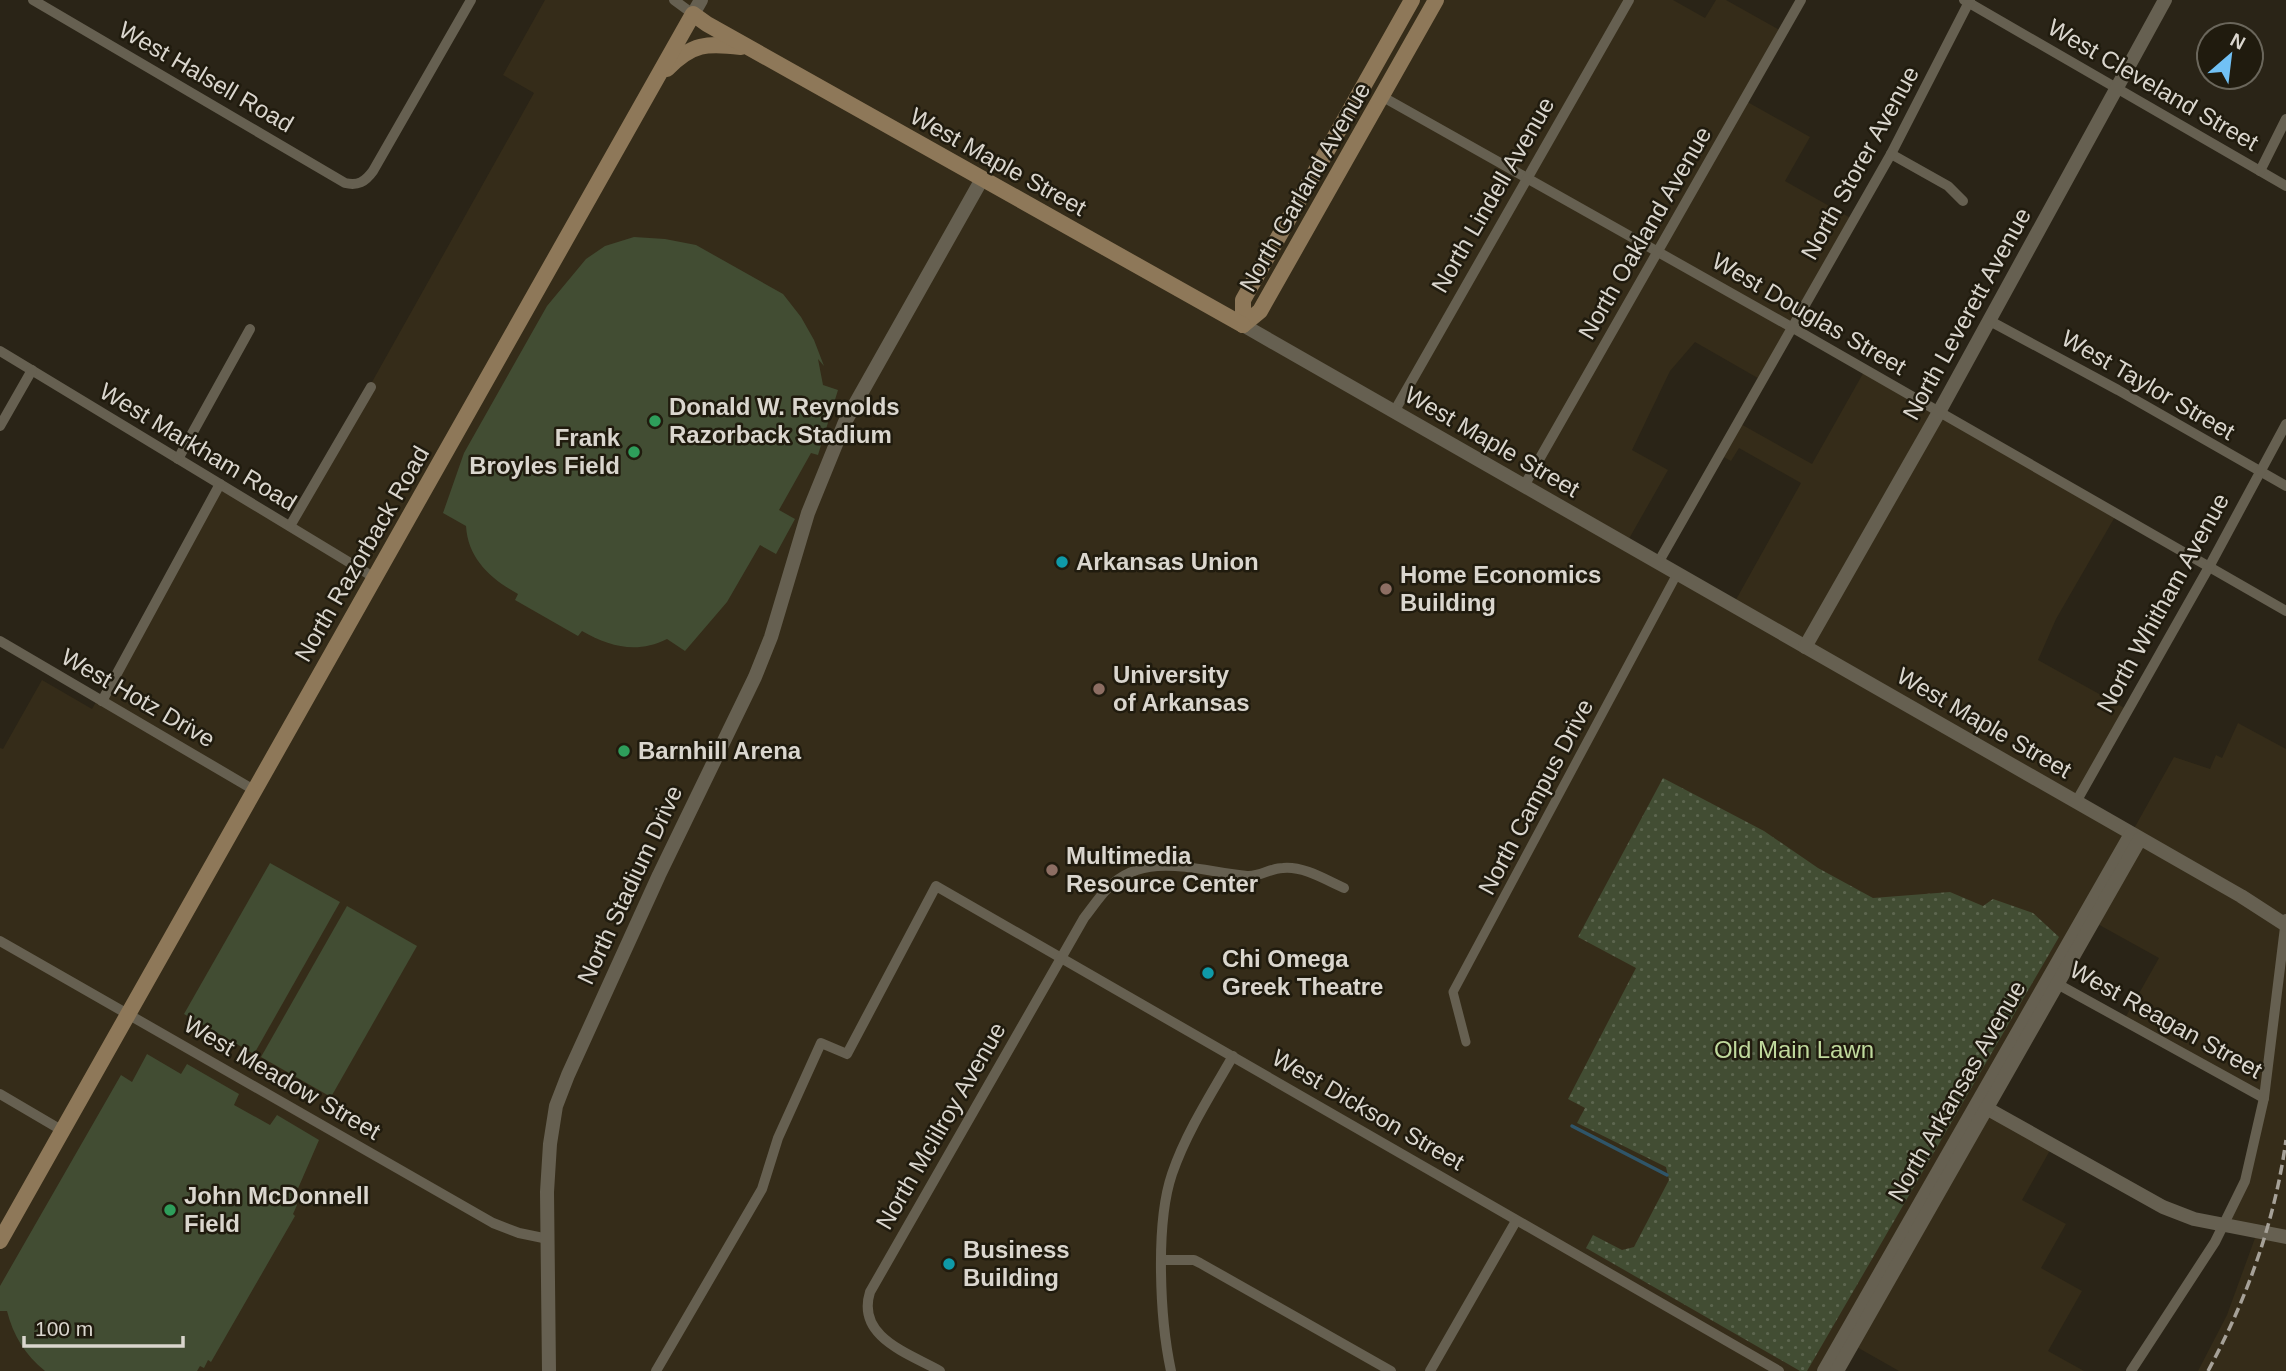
<svg xmlns="http://www.w3.org/2000/svg" width="2286" height="1371" font-family="Arial,sans-serif">
<style>
.built{fill:#352c19}
.grass{fill:url(#grass-dots)}
.garden{fill:#424d33}
.lines{fill:none;stroke-linecap:round;stroke-linejoin:round}
.stream{stroke:#2f5569;stroke-width:3.5}
.pedestrian{stroke:#666051;stroke-width:9}
.minor{stroke:#666051;stroke-width:10}
.tertiary{stroke:#666051;stroke-width:14}
.secondary{stroke:#8e7859;stroke-width:16}
.rail{stroke:#a6a198;stroke-width:3.5;stroke-dasharray:10 5;stroke-linecap:butt}
.leisure-dot{fill:#2e9e5b;stroke:#201b0e;stroke-width:2.5}
.culture-dot{fill:#0f9aa8;stroke:#201b0e;stroke-width:2.5}
.education-dot{fill:#8d6e63;stroke:#201b0e;stroke-width:2.5}
.labels{text-anchor:middle;stroke-width:5;stroke-linejoin:round;paint-order:stroke}
.street-label{font-size:24px;fill:#dad6ce;stroke:#201b0e}
.poi-label{font-size:24px;font-weight:bold;fill:#dad6ce;stroke:#201b0e;text-anchor:start}
.park-label{font-size:24px;fill:#c0da9d;stroke:#201b0e}
</style>
<defs>
<pattern id="grass-dots" width="8" height="8" patternUnits="userSpaceOnUse" patternTransform="scale(1.75)"><rect width="8" height="8" fill="#424d33"/><path d="M2 2h.1M6 6h.1" fill="none" stroke="#5d664f" stroke-width="1.8" stroke-linecap="round"/></pattern>
</defs>
<rect width="100%" height="100%" fill="#2a2417"/>
<path class="built" d="M545 0H1673L1705 18 1716 0H1726L1783 32 1744 100 1810 137 1785 181 1854 220 1763 381 1695 342 1670 371 1632 450 1668 470 1626 544 1733 605 1801 483 1739 448 1731 461 1720 455 1739 423 1812 464 1865 370 2116 515 2056 619 2038 660 2128 710 2076 802 2131 834 2174 757 2210 769 2216 755 2222 758 2238 723 2286 749V1371H2198L2227 1315 2255 1238 2256 1231 2224 1224 2245 1181 2264 1098 2124 1020 2159 958 2094 922 1987 1108 2053 1145 2022 1200 2066 1224 2041 1268 2082 1291 2048 1351 2084 1371H1899L1848 1342 1832 1371H0V748L3 749 42 680 92 709 220 484 289 526 371 387 372 382 534 93 503 75Z"/>
<path class="grass" d="M1663 778 1764 831 1818 868 1873 898 1950 892 1983 906 1993 899 2033 913 2059 937 1807 1371H1800L1586 1248 1593 1235 1622 1250 1634 1247 1669 1180 1666 1167 1577 1123 1585 1108 1568 1099 1636 968 1578 937Z"/>
<g class="garden">
<path d="M634 237 665 239 696 245 783 294 801 317 814 340 824 366 818 359 823 385 838 390 818 455 811 453 779 510 795 519 776 554 760 545 727 602 685 651 667 639C637 654 610 647 582 631L578 636 515 600 518 594C491 579 468 559 466 526L443 513 464 453 547 306 586 259 605 246Z"/>
<path d="M270 863 340 902 254 1054 184 1014Z"/>
<path d="M347 906 417 946 331 1097 261 1057Z"/>
<path d="M147 1054 181 1074 187 1064 239 1094 234 1105 270 1125 277 1115 319 1140 293 1200 297 1205 293 1214 295 1216 211 1362 208 1360 204 1368 200 1366 197 1371H45C25 1355 13 1335 7 1311H0V1286L121 1075 132 1082Z"/>
</g>
<g class="lines">
<path class="stream" d="M1572 1126 1667 1175"/>
<path class="pedestrian" d="M1466 1042 1453 992 1677 574"/>
<g class="minor">
<path d="M33 0 345 183C358 186 365 182 373 171L471 0"/>
<path d="M674 0 693 14"/>
<path d="M1964 0 2286 186"/>
<path d="M1383 97 1793 328 2286 611"/>
<path d="M1891 154 1948 186 1963 201"/>
<path d="M2260 171 2286 119"/>
<path d="M1990 321 2118 390 2286 486"/>
<path d="M0 351 375 578"/>
<path d="M1394 412 1629 0"/>
<path d="M0 426 32 370"/>
<path d="M178 459 250 329"/>
<path d="M1524 486 1801 0"/>
<path d="M290 526 371 387"/>
<path d="M1658 563 1891 154 1970 0"/>
<path d="M0 641 254 790"/>
<path d="M102 701 220 484"/>
<path d="M2076 802 2209 567 2286 424"/>
<path d="M0 941 493 1223 519 1233 548 1239"/>
<path d="M2052 981 2264 1098"/>
<path d="M0 1094 63 1131"/>
<path d="M1162 1260H1194L1200 1263 1391 1371"/>
<path d="M656 1371 762 1189 778 1138 821 1043 847 1054 936 886 1779 1371"/>
<path d="M940 1371C908 1353 856 1337 870 1292L1084 918C1092 908 1099 897 1108 888 1146 849 1200 872 1247 876 1259 877 1271 868 1283 868 1304 866 1326 880 1344 888"/>
<path d="M1171 1371C1160 1320 1155 1224 1172 1174 1186 1133 1211 1094 1233 1056"/>
<path d="M1430 1371 1516 1221"/>
<path d="M2131 1371 2215 1242 2245 1181 2264 1098 2286 919"/>
</g>
<g class="tertiary">
<path d="M693 14 701 0"/>
<path d="M1243 325 2241 896 2286 925"/>
<path d="M1805 647 1939 412 2165 0"/>
<path d="M1979 1104 2163 1207 2194 1219 2286 1237"/>
<path d="M549 1371 547 1192 550 1144 556 1106 568 1075 659 875 755 677 771 637 808 513 845 422 982 179"/>
<path d="M1824 1371 2131 834"/>
<path d="M1837 1371 2140 839"/>
</g>
<g class="secondary">
<path d="M667 69C692 43 707 43 741 47"/>
<path d="M1243 325 1260 311 1436 0"/>
<path d="M1243 325V300L1412 0"/>
<path d="M0 1241 693 14 707 24 1243 325"/>
</g>
<path class="rail" d="M2208 1371C2247 1299 2275 1221 2286 1140"/>
</g>
<g class="leisure-dot">
<circle cx="655" cy="421" r="7"/>
<circle cx="634" cy="452" r="7"/>
<circle cx="624" cy="751" r="7"/>
<circle cx="170" cy="1210" r="7"/>
</g>
<g class="culture-dot">
<circle cx="1062" cy="562" r="7"/>
<circle cx="1208" cy="973" r="7"/>
<circle cx="949" cy="1264" r="7"/>
</g>
<g class="education-dot">
<circle cx="1386" cy="589" r="7"/>
<circle cx="1099" cy="689" r="7"/>
<circle cx="1052" cy="870" r="7"/>
</g>
<g class="labels">
<g class="street-label">
<text transform="translate(206 77) rotate(30)" y="8">West Halsell Road</text>
<text transform="translate(2153 85) rotate(30)" y="8">West Cleveland Street</text>
<text transform="translate(998 162) rotate(29)" y="8">West Maple Street</text>
<text transform="translate(1860 163) rotate(-61)" y="8">North Storer Avenue</text>
<text transform="translate(1305 187) rotate(-60)" y="8">North Garland Avenue</text>
<text transform="translate(1493 195) rotate(-60)" y="8">North Lindell Avenue</text>
<text transform="translate(1645 233) rotate(-60)" y="8">North Oakland Avenue</text>
<text transform="translate(1809 314) rotate(30)" y="8">West Douglas Street</text>
<text transform="translate(1967 314) rotate(-61)" y="8">North Leverett Avenue</text>
<text transform="translate(2148 385) rotate(30)" y="8">West Taylor Street</text>
<text transform="translate(1492 442) rotate(30)" y="8">West Maple Street</text>
<text transform="translate(198 447) rotate(31)" y="8">West Markham Road</text>
<text transform="translate(362 554) rotate(-60)" y="8">North Razorback Road</text>
<text transform="translate(2163 603) rotate(-61)" y="8">North Whitham Avenue</text>
<text transform="translate(138 698) rotate(30)" y="8">West Hotz Drive</text>
<text transform="translate(1984 723) rotate(30)" y="8">West Maple Street</text>
<text transform="translate(1536 797) rotate(-62)" y="8">North Campus Drive</text>
<text transform="translate(630 885) rotate(-65)" y="8">North Stadium Drive</text>
<text transform="translate(2166 1020) rotate(29)" y="8">West Reagan Street</text>
<text transform="translate(282 1078) rotate(30)" y="8">West Meadow Street</text>
<text transform="translate(1957 1091) rotate(-60)" y="8">North Arkansas Avenue</text>
<text transform="translate(1368 1110) rotate(30)" y="8">West Dickson Street</text>
<text transform="translate(941 1126) rotate(-60)" y="8">North McIilroy Avenue</text>
</g>
<g class="poi-label">
<text x="669" y="415">Donald W. Reynolds<tspan x="669" dy="28">Razorback Stadium</tspan></text>
<text x="620" y="446" text-anchor="end">Frank<tspan x="620" dy="28">Broyles Field</tspan></text>
<text x="1076" y="570">Arkansas Union</text>
<text x="1400" y="583">Home Economics<tspan x="1400" dy="28">Building</tspan></text>
<text x="1113" y="683">University<tspan x="1113" dy="28">of Arkansas</tspan></text>
<text x="638" y="759">Barnhill Arena</text>
<text x="1066" y="864">Multimedia<tspan x="1066" dy="28">Resource Center</tspan></text>
<text x="1222" y="967">Chi Omega<tspan x="1222" dy="28">Greek Theatre</tspan></text>
<text x="184" y="1204">John McDonnell<tspan x="184" dy="28">Field</tspan></text>
<text x="963" y="1258">Business<tspan x="963" dy="28">Building</tspan></text>
</g>
<g class="park-label">
<text x="1794" y="1058">Old Main Lawn</text>
</g>
</g>
<g transform="translate(2230 56) rotate(28)"><circle r="33" fill="#201b0e" stroke="#6a665b" stroke-width="2"/>
<path d="M0-5L12 26L0 18L-12 26Z" fill="#71c1f5"/>
<text y="-10" font-size="19" font-weight="bold" text-anchor="middle" fill="#dad6ce">N</text>
</g>
<path d="M24 1336v10h159v-10" fill="none" stroke="#dad6ce" stroke-width="3.5"/>
<text x="35" y="1336" font-size="21" fill="#dad6ce" stroke="#201b0e" stroke-width="5" paint-order="stroke">100 m</text>
</svg>
